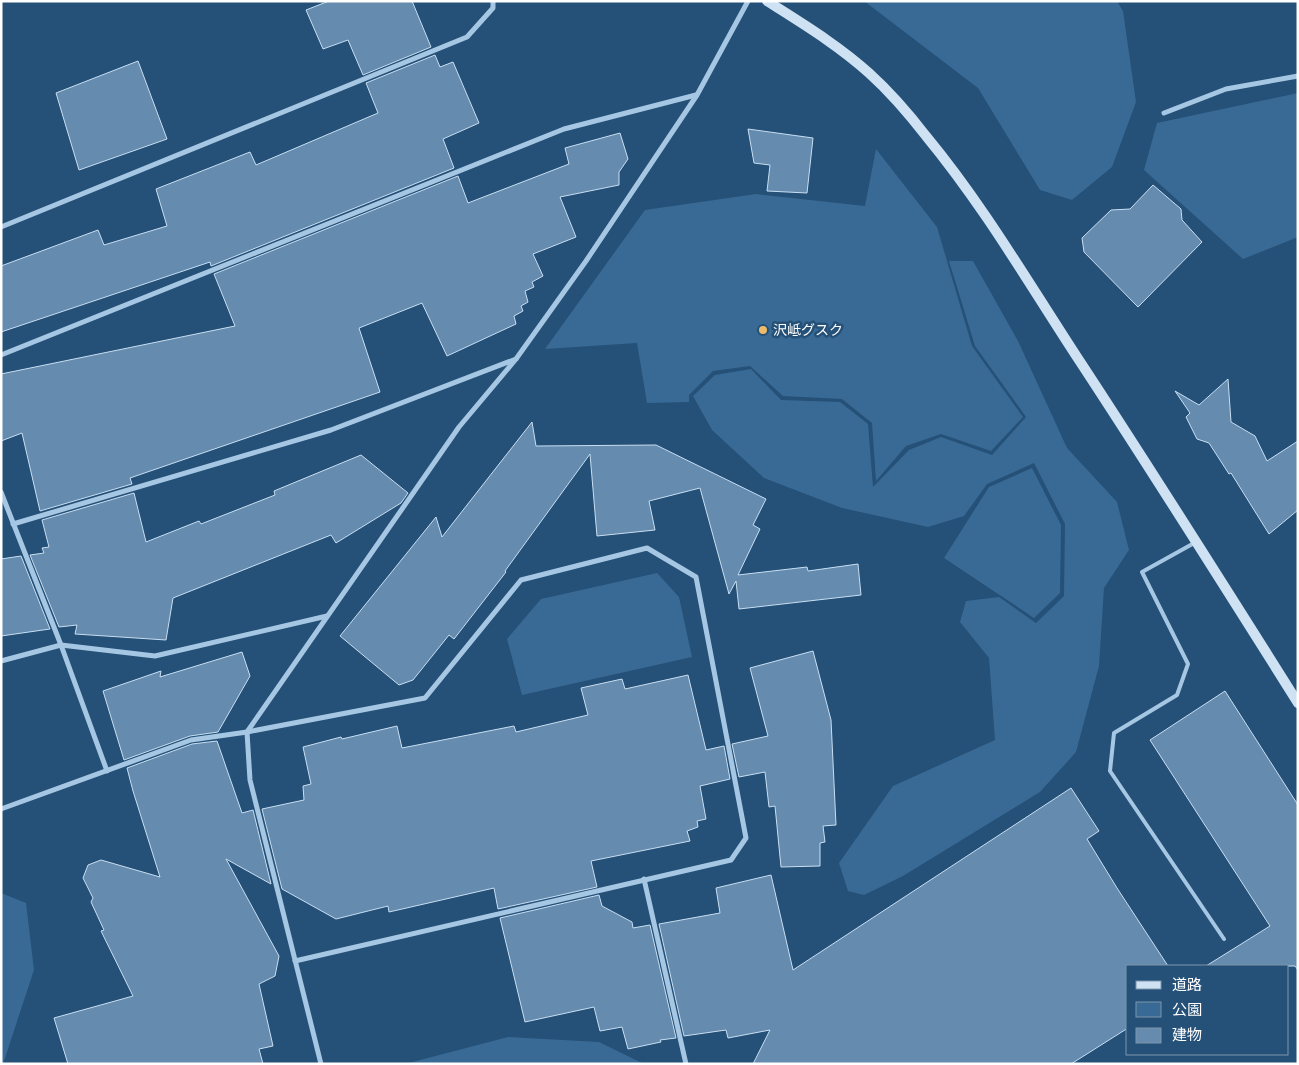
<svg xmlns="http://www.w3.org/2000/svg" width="1299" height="1065" font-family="'Asap Condensed','Noto Sans JP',sans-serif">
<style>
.green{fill:#386a95}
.building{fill:#658bae;stroke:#c8dff3}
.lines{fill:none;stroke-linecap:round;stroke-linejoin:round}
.lane{stroke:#a6c7e3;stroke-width:4}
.street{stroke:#a6c7e3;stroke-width:5}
.secondary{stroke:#cfe2f3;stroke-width:10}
.poi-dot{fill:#edbc6a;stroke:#255077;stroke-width:2}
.labels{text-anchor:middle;stroke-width:5;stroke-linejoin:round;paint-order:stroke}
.poi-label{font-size:14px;fill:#fff;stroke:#255077;text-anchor:start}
</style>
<rect width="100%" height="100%" fill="#255077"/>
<g class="green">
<path d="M864 1H1117L1123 11 1136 102 1112 167 1072 200 1040 190 978 88Z"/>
<path d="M1298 93V237L1243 259 1144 170 1157 123Z"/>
<path d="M876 149 937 227 972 346 1023 417 991 451 941 434 906 446 876 481 872 423 842 399 783 396 750 366 713 371 689 395V402L647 403 637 343 545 349 645 210 756 194 865 206Z"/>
<path d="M949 261H973L1018 341 1067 448 1117 502 1129 550 1104 588 1099 666 1076 752 1040 792 903 876 864 895 848 891 839 863 893 786 995 740 989 658 960 622 966 601 999 597 1036 623 1064 596 1065 524 1034 463 987 484 964 516 928 527 842 508 764 478 712 430 693 396 715 375 751 369 781 400 840 402 868 424 873 487 909 450 941 437 992 455 1026 417 975 346Z"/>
<path d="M1032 468 1061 525 1060 593 1034 618 944 558 989 487Z"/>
<path d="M657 573 679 597 692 657 522 695 507 639 541 599Z"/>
<path d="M1 893 26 903 34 970 3 1064H1Z"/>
<path d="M508 1037 599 1042 644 1064H405Z"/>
</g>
<g class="building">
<path d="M329 1H412L431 47 363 75 348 40 323 49 306 10Z"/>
<path d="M435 55 440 67 453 62 479 123 443 139 454 168 211 266 210 262 1 332V266L98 230 104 245 167 226 156 189 250 152 256 165 378 113 366 83Z"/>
<path d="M138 61 167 139 79 170 56 93Z"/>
<path d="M748 129 813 138 807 193 767 191 770 165 754 163Z"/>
<path d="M620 133 628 159 619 172V185L560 197 576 237 533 254 543 276 532 282 534 287 525 291 528 302 521 306 523 311 514 316 516 324 447 356 422 303 359 328 380 392 130 478 132 484 40 511 22 433 1 441V374L235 326 214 274 458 176 468 203 569 164 565 148Z"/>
<path d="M1153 185 1181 209 1182 220 1202 242 1138 307 1084 252 1082 238 1111 210 1130 209Z"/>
<path d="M1228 379 1231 422 1255 436 1267 461 1298 441V510L1269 534 1231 473 1229 474 1209 443 1197 439 1186 417 1190 413 1175 391 1199 405Z"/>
<path d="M532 422 536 446 656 445 766 499 753 525 760 529 738 575 807 567 808 571 858 564 861 595 739 609 736 581 729 594 700 488 649 501 655 530 597 536 590 454 505 571 506 572 454 639 449 635 413 680 399 685 340 636 436 517 442 537Z"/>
<path d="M361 455 408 493 401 503 336 543 331 535 173 598 166 640 75 634 77 625 59 627 30 555 44 553 42 548 49 547 42 520 134 493 146 542 199 521 201 524 275 495 274 491Z"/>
<path d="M21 556 50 629 1 636V559Z"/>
<path d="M813 651 831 720 836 825 823 826 825 842 820 843V866L781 867 775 806 769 807 765 772 739 777 732 744 768 736 750 668Z"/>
<path d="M242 652 250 676 218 732 190 736 124 760 103 691 161 671 160 677Z"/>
<path d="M688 675 706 750 724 746 730 779 700 786 706 819 697 821 698 827 687 831 690 841 591 861 597 887 498 909 494 888 389 912 388 906 336 919 282 889 262 809 304 800 303 786 311 784 303 747 341 737 342 739 397 726 402 748 514 726 516 732 588 715 581 688 622 679 625 689Z"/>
<path d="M1225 691 1298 805V970L1295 966H1206L1270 926 1150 740Z"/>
<path d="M217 741 242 813 253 810 271 884 226 859 279 956 275 976 259 984 273 1046 259 1049 263 1064H68L54 1018 133 996 101 931 104 930 91 902 93 898 83 878 88 865 101 860 160 877 133 791 127 768 192 744Z"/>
<path d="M1071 788 1099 831 1087 839 1117 888 1168 966H1128V1028L1071 1064H753L770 1030 728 1038 726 1030 684 1036 659 924 720 913 716 888 771 875 793 970Z"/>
<path d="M599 895 602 906 632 922 633 928 650 925 676 1038 660 1040 661 1042 628 1049 622 1027 600 1031 594 1007 525 1022 500 918Z"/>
</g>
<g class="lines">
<path class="lane" d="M1196 542 1142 572 1188 664 1177 695 1114 733 1110 771 1224 939"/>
<g class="street">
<path d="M1164 113 1226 89 1298 76"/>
<path d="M1 227 467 37 493 8V1"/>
<path d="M1 355 564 129 696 95"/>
<path d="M1 492 61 645 107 771"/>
<path d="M13 524 331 430 516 359"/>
<path d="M1 661 61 645 155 656 327 616"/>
<path d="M1 809 191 740 247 732 425 698 521 580 647 548 696 577 746 838 731 860 295 961"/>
<path d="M644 879 686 1064"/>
<path d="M321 1064 250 780 247 732 459 427 516 359 586 261 697 95 748 1"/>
</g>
<path class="secondary" d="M767 1C803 24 838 45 869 73 890 92 909 114 926 136 983 205 1028 282 1077 357 1152 471 1225 587 1298 703"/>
</g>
<circle class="poi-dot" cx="763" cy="330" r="5"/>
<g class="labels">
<g class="poi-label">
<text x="773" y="335">沢岻グスク</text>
</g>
</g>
<rect width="1299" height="1065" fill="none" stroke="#ffffff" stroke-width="5"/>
<rect x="1126" y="965" width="162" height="90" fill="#255077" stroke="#7c96ad"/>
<rect x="1136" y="981" width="25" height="8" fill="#cfe2f3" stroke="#7c96ad"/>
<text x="1172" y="990" font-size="15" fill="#ffffff">道路</text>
<rect x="1136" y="1002" width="25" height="15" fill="#386a95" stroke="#7c96ad"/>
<text x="1172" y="1015" font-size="15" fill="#ffffff">公園</text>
<rect x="1136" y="1028" width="25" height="15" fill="#658bae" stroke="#7c96ad"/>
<text x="1172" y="1040" font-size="15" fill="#ffffff">建物</text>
</svg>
